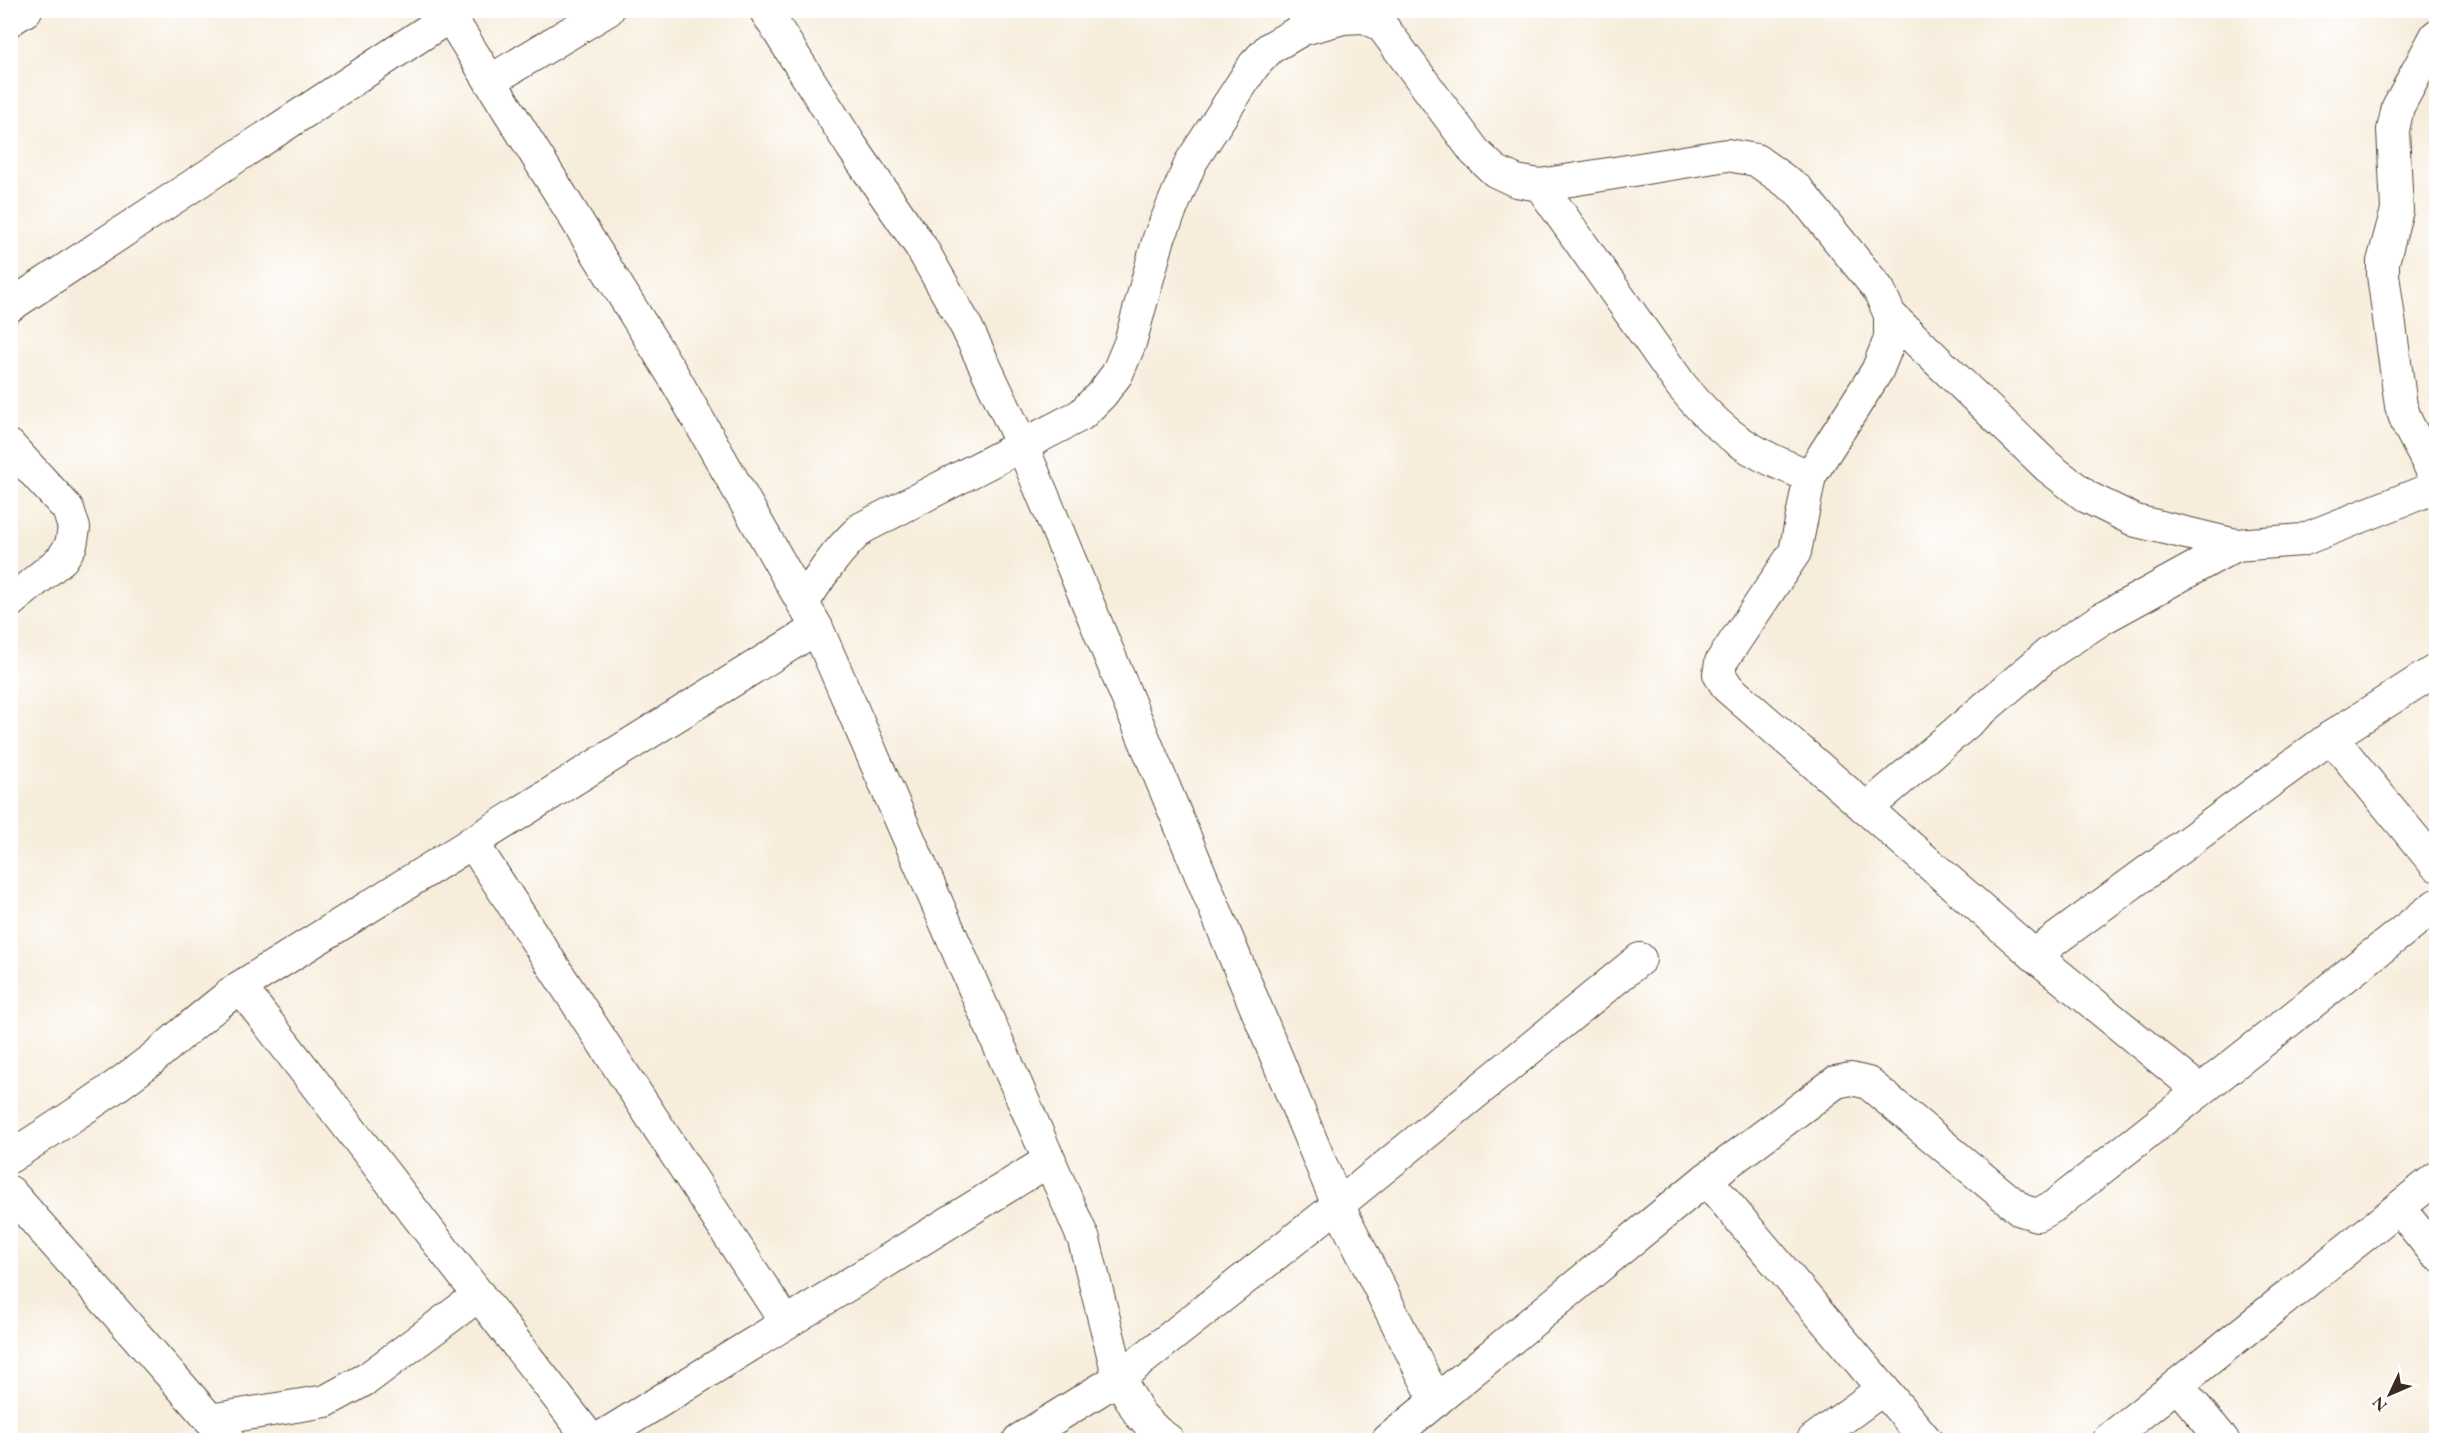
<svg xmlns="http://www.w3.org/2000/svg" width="2447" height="1451" font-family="'EB Garamond',serif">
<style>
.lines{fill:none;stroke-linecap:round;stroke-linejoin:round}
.street-casing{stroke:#57473a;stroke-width:34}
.street{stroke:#fff;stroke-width:32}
</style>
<rect width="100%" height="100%" fill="#fff"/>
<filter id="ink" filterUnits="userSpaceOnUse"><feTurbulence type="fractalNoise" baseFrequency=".0167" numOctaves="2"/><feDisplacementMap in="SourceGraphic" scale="12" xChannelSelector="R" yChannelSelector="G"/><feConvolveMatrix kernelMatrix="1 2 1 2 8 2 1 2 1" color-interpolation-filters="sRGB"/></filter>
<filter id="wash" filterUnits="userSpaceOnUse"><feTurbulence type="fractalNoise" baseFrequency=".008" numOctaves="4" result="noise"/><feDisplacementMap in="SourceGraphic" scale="24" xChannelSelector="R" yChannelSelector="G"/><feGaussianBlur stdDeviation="1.35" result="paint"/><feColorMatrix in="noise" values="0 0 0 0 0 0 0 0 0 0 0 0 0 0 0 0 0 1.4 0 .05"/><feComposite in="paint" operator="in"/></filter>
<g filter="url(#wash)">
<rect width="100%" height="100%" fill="#f7eddc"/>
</g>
<g filter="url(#ink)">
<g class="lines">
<g class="street-casing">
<g id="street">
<path d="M446 10 674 377 817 628 1084 1240 1119 1378 1140 1415 1157 1432 1168 1440"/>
<path d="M765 10 852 147 921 247 966 326 1022 445 1338 1205 1436 1401"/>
<path d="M10 20 26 10"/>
<path d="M2436 36 2398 107 2393 130 2397 210 2383 262V275L2401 406 2407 423 2436 478"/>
<path d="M490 81 608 10"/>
<path d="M1540 185 1681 385C1722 435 1751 454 1810 476"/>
<path d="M10 306 450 16"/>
<path d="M1890 315 2048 467 2087 497 2136 521 2236 545 2302 540 2436 487"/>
<path d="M10 446 68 509 74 528 71 545 62 559 10 602"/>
<path d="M803 603C821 575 837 550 862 528L1081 415 1102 394 1117 374 1130 343 1159 238 1191 162 1254 65 1270 48 1303 29 1343 18 1365 17 1382 26 1475 152 1495 171 1516 181 1540 185 1727 155 1756 160 1798 190 1879 290 1890 315V339L1877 371 1810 476 1795 552 1721 662 1719 674 1728 688 2034 955"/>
<path d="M2331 737 2436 865"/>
<path d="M1866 809 2048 654 2103 618 2236 545"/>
<path d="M472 842 786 1323"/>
<path d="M240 987 591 1440"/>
<path d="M2200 1091 2034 955 2331 737 2436 670"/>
<path d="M10 1157C58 1126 106 1095 151 1060 181 1035 209 1010 240 987L817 628"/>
<path d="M1706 1179 1926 1440"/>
<path d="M10 1192 228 1440"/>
<path d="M2399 1208 2436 1254"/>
<path d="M2177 1385 2223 1440"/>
<path d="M210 1420 326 1401 368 1378 479 1295"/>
<path d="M597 1440 1050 1160"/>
<path d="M1019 1440 1119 1378 1338 1205 1640 959"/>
<path d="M1388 1440 1706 1179 1836 1082 1851 1079 1868 1083 2021 1210 2037 1215 2054 1206 2436 905"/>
<path d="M1813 1440 1883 1389"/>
<path d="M2108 1440 2436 1178"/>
</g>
</g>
<use href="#street" class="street"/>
</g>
</g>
<rect width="2447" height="1451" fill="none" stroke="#fff" stroke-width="36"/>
<g transform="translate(2390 1394) rotate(226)" stroke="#ffffff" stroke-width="4.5" paint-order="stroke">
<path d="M0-4.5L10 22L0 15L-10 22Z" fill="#3b2a1e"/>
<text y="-9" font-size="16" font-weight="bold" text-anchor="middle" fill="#3b2a1e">N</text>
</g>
</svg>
